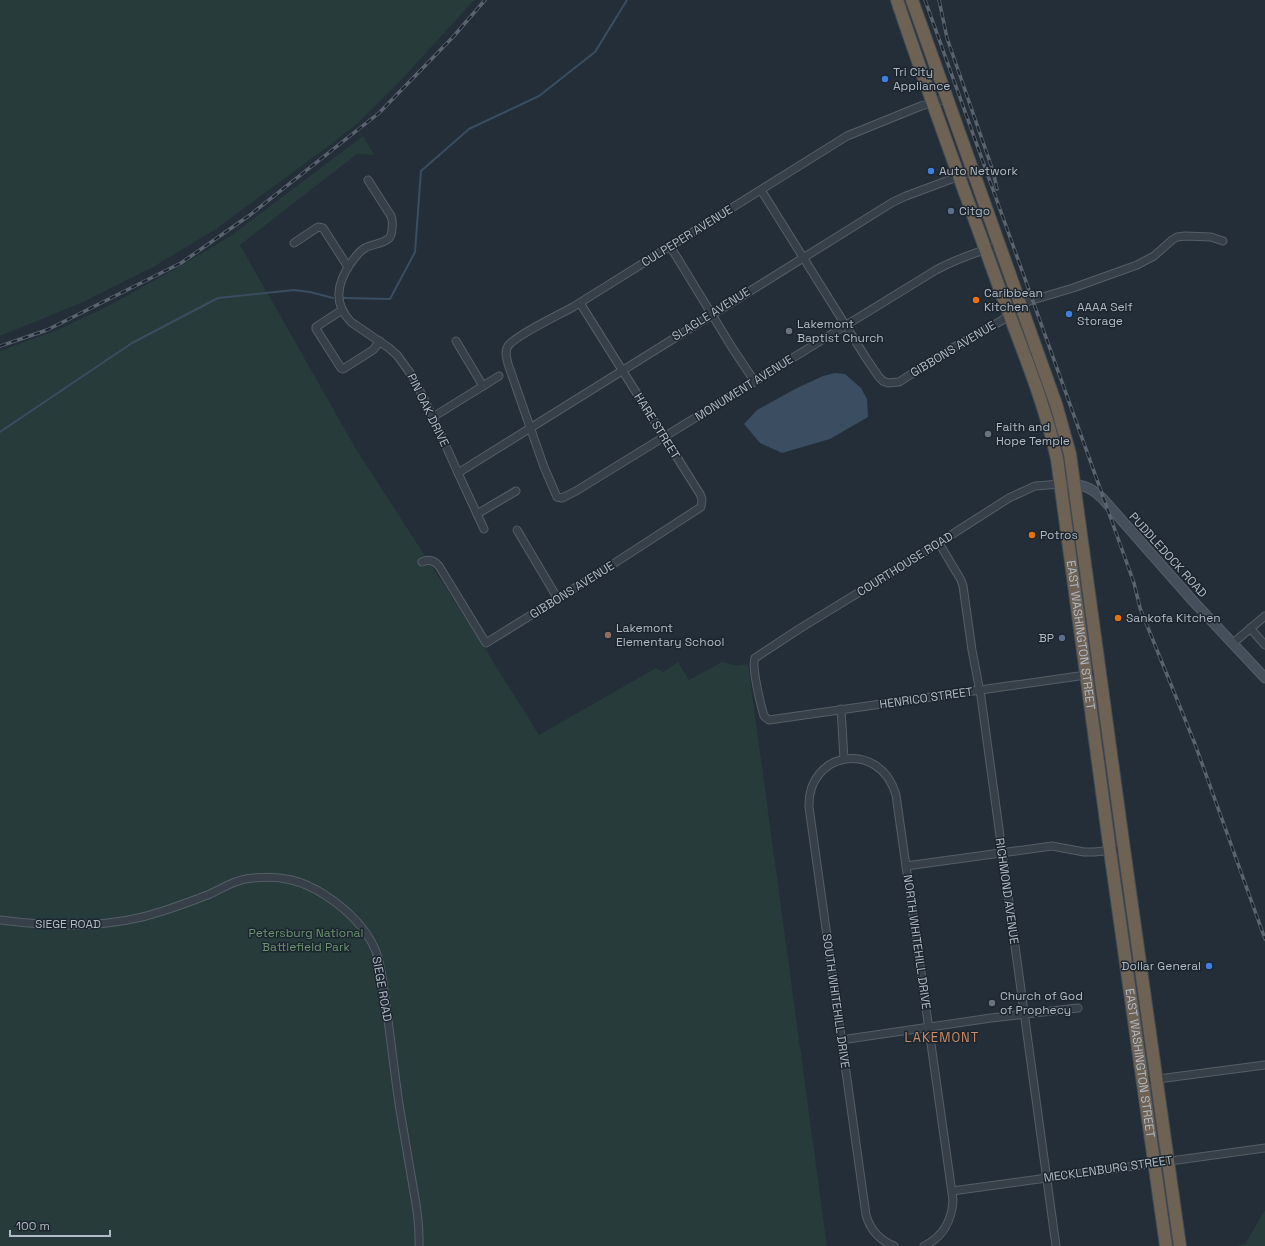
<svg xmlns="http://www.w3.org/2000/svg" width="1265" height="1246" font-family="'Space Grotesk',sans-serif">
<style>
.green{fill:#263b3a}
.water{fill:#3a4d61}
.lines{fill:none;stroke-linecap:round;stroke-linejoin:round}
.stream{stroke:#3a4d61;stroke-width:2}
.street-casing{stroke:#555e67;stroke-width:9}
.secondary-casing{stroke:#555e67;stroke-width:11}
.highway-casing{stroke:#424b54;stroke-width:14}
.street{stroke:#374049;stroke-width:7}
.secondary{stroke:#454f5c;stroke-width:9}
.highway{stroke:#6e6254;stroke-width:12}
.rail-casing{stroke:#596470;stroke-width:3.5}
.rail{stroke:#1c252e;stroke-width:2;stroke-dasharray:6;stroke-linecap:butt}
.shop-dot{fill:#3f7fe0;stroke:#1c252e;stroke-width:1.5}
.service-dot{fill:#5c6f8a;stroke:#1c252e;stroke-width:1.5}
.food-dot{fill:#e8710a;stroke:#1c252e;stroke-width:1.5}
.worship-dot{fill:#6b7280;stroke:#1c252e;stroke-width:1.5}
.education-dot{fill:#8d6e63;stroke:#1c252e;stroke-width:1.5}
.labels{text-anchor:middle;stroke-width:3;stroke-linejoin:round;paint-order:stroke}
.poi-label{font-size:12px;fill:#b2bbc5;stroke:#1c252e;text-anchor:start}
.street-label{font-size:12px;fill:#b2bbc5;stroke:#1c252e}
.park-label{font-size:12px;fill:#6b9471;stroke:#1c252e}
.neighbourhood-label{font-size:13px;letter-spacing:1px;fill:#cc8a66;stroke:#1c252e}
</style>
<rect width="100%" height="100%" fill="#232e38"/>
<g class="green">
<path d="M0 0H474L404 77 357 124 326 148 216 229 155 266 81 303 0 336Z"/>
<path d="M363 136 374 155 357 154 240 245 356 449 484 647 539 735 656 668 663 672 678 662 689 680 722 662 738 666 748 664 827 1246H0V351L62 328 110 305 182 265 232 235Z"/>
<path d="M1265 1210V1246H1237L1245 1244Z"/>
</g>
<path class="water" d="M835 373 845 374 861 388 867 399 868 417 830 439 782 453 760 443 744 424 757 410 797 388 823 376Z"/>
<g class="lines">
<g class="stream">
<path d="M344 298 390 299 415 252 421 171 469 129 539 96 595 52 627 0"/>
<path d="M0 432 132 343 218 298 294 290 310 292 333 298"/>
</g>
<g class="street-casing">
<g id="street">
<path d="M947 99 921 106 847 136 573 307C559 315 516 335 508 346 504 352 507 358 508 364L544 467 557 497 562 498 576 491 936 270C956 259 977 252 999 245"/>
<path d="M368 180 391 216C393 221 393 236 388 239 382 244 372 244 365 248 358 252 355 258 350 264 337 284 333 303 351 322L389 348 397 355 413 377 433 417 458 473 484 529"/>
<path d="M761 190 866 358 879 377 883 381 888 383 899 382 949 350 1001 321 1029 301 1073 288 1137 265 1154 256 1172 240 1177 237 1185 236 1211 237 1223 241"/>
<path d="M294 243 318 227 323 228 348 267"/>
<path d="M670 246 733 349 755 382"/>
<path d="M342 310 316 327V329L341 368 343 369 373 350 380 341"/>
<path d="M483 386 499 376"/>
<path d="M433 417 483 386 456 341"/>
<path d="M458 473 893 202 906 196 973 171"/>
<path d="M1061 484 1035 486 1009 498 907 563 799 629 755 658C751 666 761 706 764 716L769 720 1100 673"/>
<path d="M477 514 516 491"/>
<path d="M517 530 558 599"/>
<path d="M939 543 961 580 963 586 972 650 981 697 1056 1246"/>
<path d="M422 562C428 559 434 560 439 566L486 643 607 568 701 507 702 499 700 494 580 303"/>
<path d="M1250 628 1265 645"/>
<path d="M1232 644 1265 616"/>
<path d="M841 709 844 759"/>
<path d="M906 866 1052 846 1084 852H1094L1124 849"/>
<path d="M0 920C55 927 110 929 163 911 178 906 195 900 210 894 224 887 237 879 253 878 280 875 302 880 325 895 345 908 365 927 375 949 381 964 383 982 385 998 390 1033 394 1069 399 1104 403 1128 407 1152 411 1175 415 1198 420 1222 419 1246"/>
<path d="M841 1040 991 1018 1078 1008"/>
<path d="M1143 1081 1265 1065"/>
<path d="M952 1191 1265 1148"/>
<path d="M894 1246C879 1240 870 1229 866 1215L809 807C807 751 880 739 896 795L953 1200C952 1220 943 1237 924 1246"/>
</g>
</g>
<g class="secondary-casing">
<path id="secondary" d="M1061 484C1080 484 1089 485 1103 499L1193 601 1265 678"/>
</g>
<g class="highway-casing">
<g id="highway">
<path id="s1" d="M897 0C929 96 965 192 999 287 1020 344 1044 400 1057 459L1110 851 1166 1246"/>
<path d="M912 0 1056 404 1070 454 1124 849 1180 1246"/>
</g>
</g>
<use href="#street" class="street"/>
<use href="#secondary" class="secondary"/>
<use href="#highway" class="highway"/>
<g class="rail-casing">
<g id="rail">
<path d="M925 0 1134 583 1140 608 1195 744 1265 939"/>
<path d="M939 0 947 38 993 171 997 189"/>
<path d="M0 346 47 330 181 263 250 215 379 113 453 37 485 0"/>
</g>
</g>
<use href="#rail" class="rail"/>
</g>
<g class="shop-dot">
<circle cx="885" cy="79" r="4"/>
<circle cx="931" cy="171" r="4"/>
<circle cx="1069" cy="314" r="4"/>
<circle cx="1209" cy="966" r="4"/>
</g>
<g class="service-dot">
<circle cx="951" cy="211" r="4"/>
<circle cx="1062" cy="638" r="4"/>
</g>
<g class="food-dot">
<circle cx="976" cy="300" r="4"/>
<circle cx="1032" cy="535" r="4"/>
<circle cx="1118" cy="618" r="4"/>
</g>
<g class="worship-dot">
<circle cx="789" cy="331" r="4"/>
<circle cx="988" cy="434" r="4"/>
<circle cx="992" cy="1003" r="4"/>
</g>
<circle class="education-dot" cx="608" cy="635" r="4"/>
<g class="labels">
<g class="poi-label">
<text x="893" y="76">Tri City<tspan x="893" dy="14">Appliance</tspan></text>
<text x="939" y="175">Auto Network</text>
<text x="959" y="215">Citgo</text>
<text x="984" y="297">Caribbean<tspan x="984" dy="14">Kitchen</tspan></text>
<text x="1077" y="311">AAAA Self<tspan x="1077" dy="14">Storage</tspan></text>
<text x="797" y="328">Lakemont<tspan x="797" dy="14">Baptist Church</tspan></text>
<text x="996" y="431">Faith and<tspan x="996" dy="14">Hope Temple</tspan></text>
<text x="1040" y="539">Potros</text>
<text x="1126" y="622">Sankofa Kitchen</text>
<text x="616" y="632">Lakemont<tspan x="616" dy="14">Elementary School</tspan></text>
<text x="1054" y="642" text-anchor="end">BP</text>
<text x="1201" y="970" text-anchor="end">Dollar General</text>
<text x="1000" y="1000">Church of God<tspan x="1000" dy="14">of Prophecy</tspan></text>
</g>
<g class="street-label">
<text transform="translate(687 236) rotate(-32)" y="4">CULPEPER AVENUE</text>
<text transform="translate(711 314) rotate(-32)" y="4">SLAGLE AVENUE</text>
<text transform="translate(953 349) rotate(-31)" y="4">GIBBONS AVENUE</text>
<text transform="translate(744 388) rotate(-32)" y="4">MONUMENT AVENUE</text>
<text transform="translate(428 410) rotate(64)" y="4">PIN OAK DRIVE</text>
<text transform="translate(657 426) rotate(58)" y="4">HARE STREET</text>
<text transform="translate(1168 555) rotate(48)" y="4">PUDDLEDOCK ROAD</text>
<text transform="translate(905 564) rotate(-32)" y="4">COURTHOUSE ROAD</text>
<text transform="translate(572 590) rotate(-32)" y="4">GIBBONS AVENUE</text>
<text dy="4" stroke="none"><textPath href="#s1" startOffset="664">EAST WASHINGTON STREET</textPath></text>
<text transform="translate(926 698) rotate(-8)" y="4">HENRICO STREET</text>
<text transform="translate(1007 891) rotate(82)" y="4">RICHMOND AVENUE</text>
<text x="68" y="928">SIEGE ROAD</text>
<text transform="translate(917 942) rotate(82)" y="4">NORTH WHITEHILL DRIVE</text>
<text transform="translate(382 989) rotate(80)" y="4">SIEGE ROAD</text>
<text transform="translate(836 1001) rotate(82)" y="4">SOUTH WHITEHILL DRIVE</text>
<text dy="4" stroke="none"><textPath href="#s1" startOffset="1096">EAST WASHINGTON STREET</textPath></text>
<text transform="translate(1108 1169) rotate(-8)" y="4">MECKLENBURG STREET</text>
</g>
<g class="park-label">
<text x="306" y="937">Petersburg National<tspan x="306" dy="14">Battlefield Park</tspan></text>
</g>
<g class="neighbourhood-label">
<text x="942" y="1042">LAKEMONT</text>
</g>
</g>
<path d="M10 1230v6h100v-6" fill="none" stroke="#b2bbc5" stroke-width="2"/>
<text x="16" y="1230" font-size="12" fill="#b2bbc5" stroke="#1c252e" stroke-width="3" paint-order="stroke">100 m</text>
</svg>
